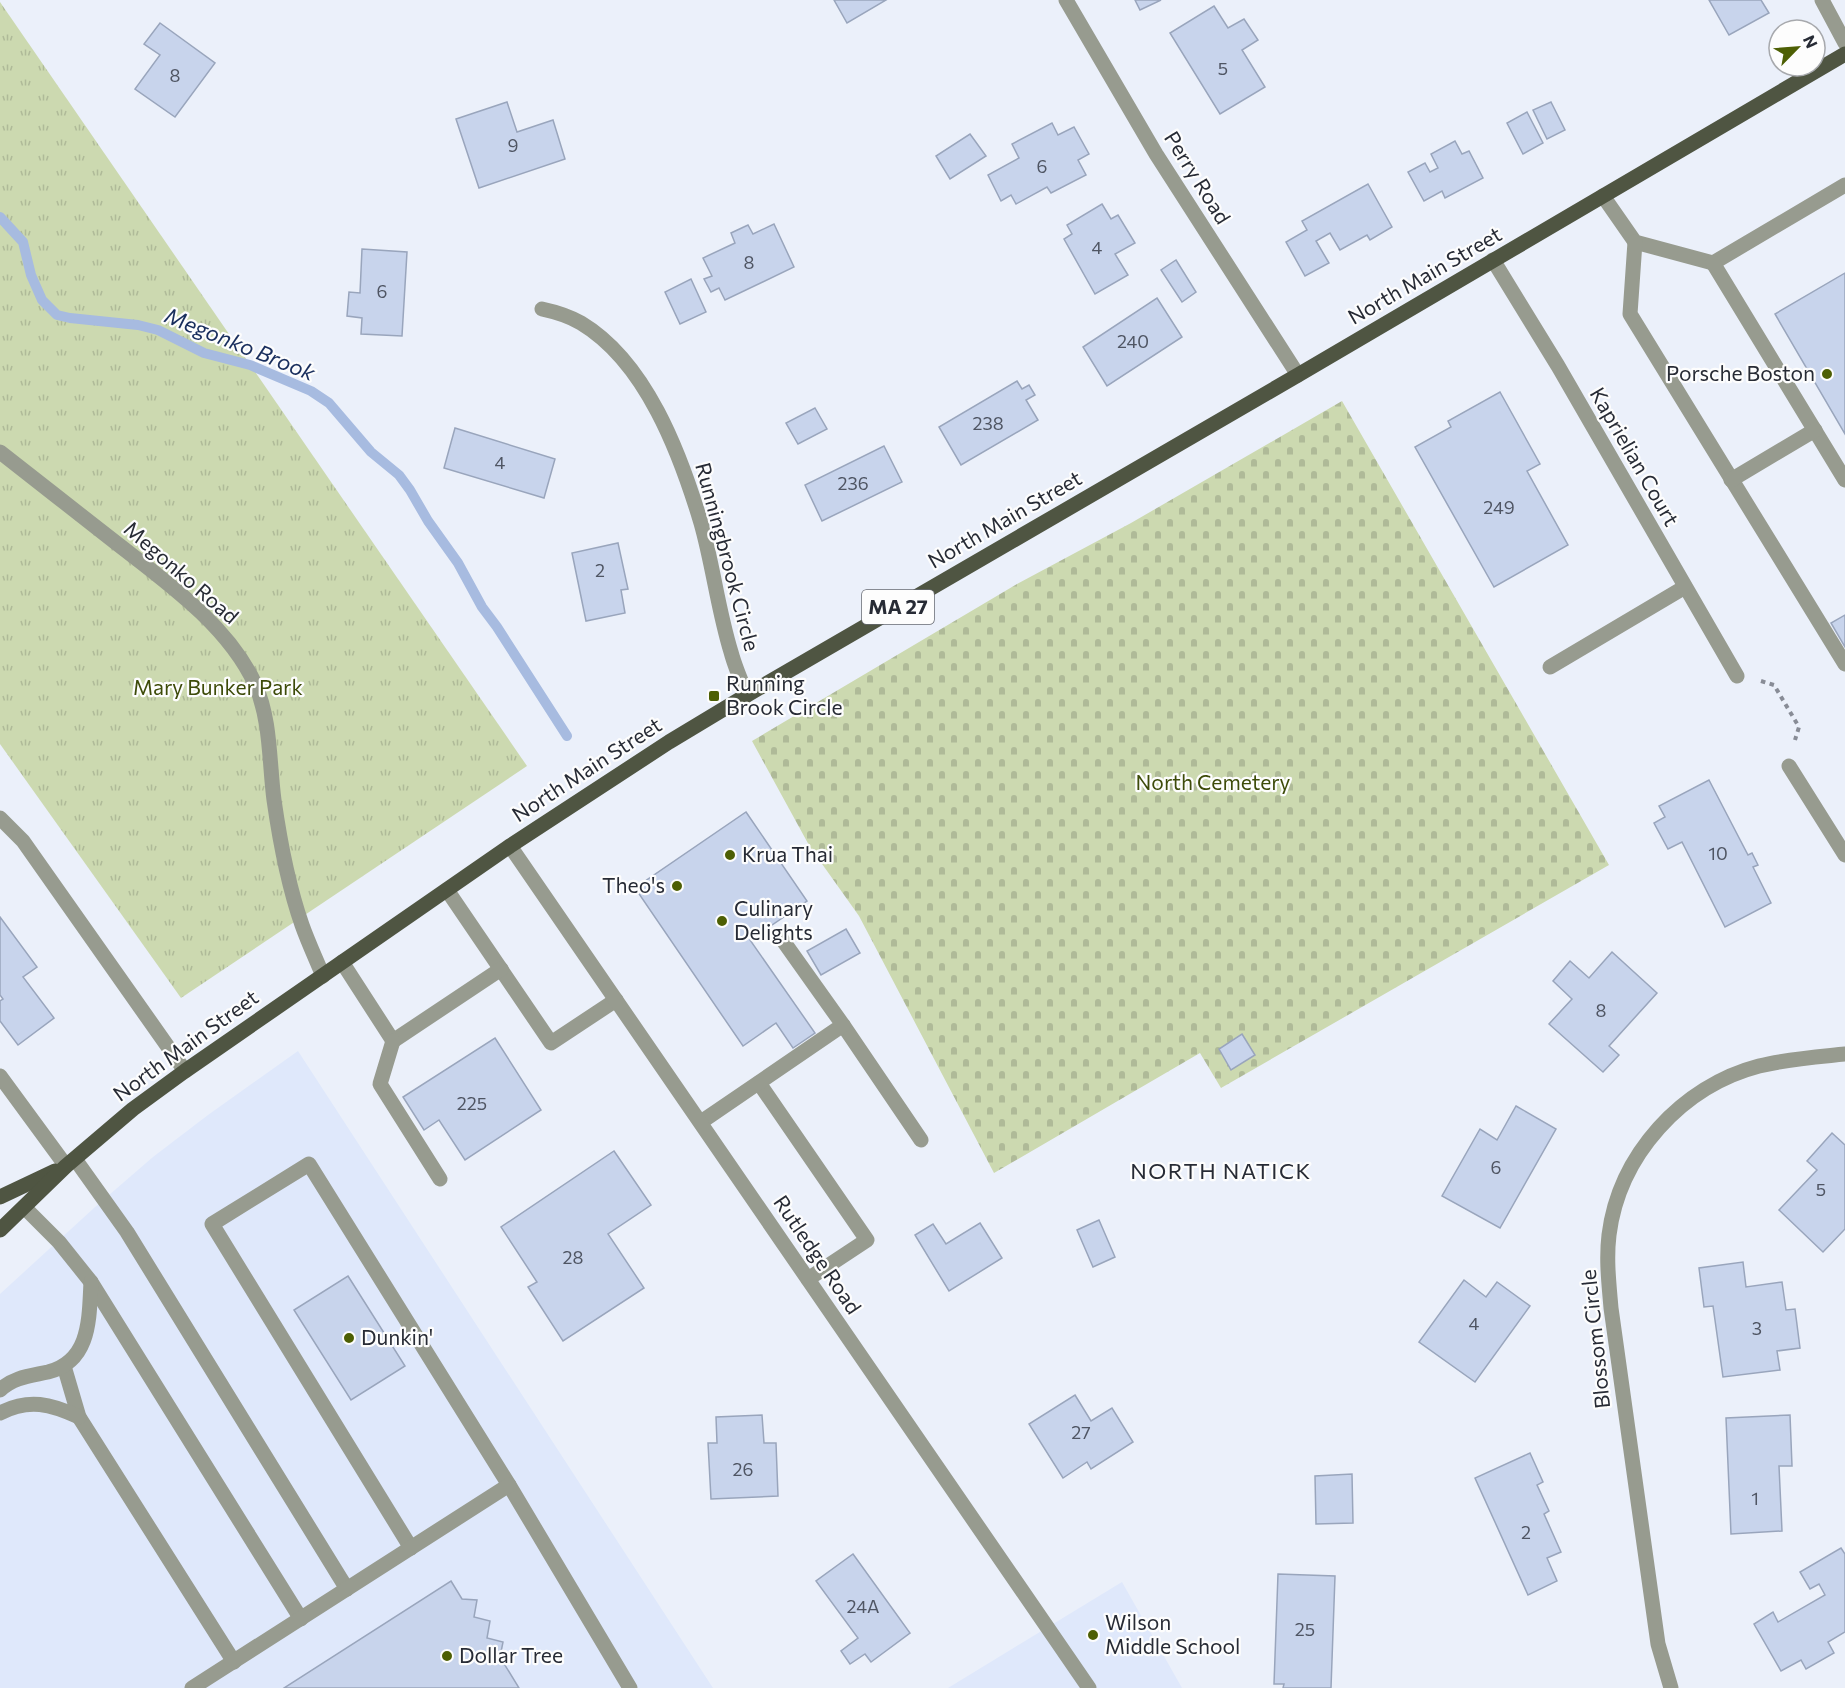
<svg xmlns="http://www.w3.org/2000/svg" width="1845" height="1688" font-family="Commissioner,sans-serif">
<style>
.built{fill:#dfe8fb}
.grass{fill:url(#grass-tufts)}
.cemetery{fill:url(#cemetery-stones)}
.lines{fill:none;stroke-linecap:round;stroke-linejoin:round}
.stream{stroke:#a7bbe0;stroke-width:10}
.building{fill:#c8d4ec;stroke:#99a5bc;stroke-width:1.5}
.path{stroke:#888c96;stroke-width:4;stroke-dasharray:4.5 4.5;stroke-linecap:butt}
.service{stroke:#979b8f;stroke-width:15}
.minor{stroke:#979b8f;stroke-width:15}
.primary{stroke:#4f5542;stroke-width:15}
.poi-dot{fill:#4d5f04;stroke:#fdfdfd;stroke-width:2}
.labels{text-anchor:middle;stroke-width:4.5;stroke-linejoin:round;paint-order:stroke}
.number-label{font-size:18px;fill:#4f5563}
.shield{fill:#fdfdfd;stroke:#676a71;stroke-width:1.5}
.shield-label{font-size:20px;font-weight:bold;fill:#272b35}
.street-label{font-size:21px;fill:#272b35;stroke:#fdfdfd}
.poi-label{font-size:21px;fill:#272b35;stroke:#fdfdfd;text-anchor:start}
.park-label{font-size:21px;fill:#3d4b09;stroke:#fdfdfd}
.water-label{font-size:22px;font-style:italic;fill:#192e5d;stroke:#fdfdfd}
.neighbourhood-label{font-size:22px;letter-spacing:1.5px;fill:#272b35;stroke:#fdfdfd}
</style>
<defs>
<pattern id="grass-tufts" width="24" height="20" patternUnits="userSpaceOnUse" patternTransform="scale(1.5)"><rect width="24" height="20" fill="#ccd9b0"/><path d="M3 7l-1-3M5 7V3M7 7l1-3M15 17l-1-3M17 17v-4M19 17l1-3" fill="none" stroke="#afba98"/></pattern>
<pattern id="cemetery-stones" width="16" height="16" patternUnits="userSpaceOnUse" patternTransform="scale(1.5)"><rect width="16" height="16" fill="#ccd9b0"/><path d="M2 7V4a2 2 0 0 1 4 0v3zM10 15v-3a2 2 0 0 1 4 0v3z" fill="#afba98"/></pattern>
</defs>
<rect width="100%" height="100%" fill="#ebf0fa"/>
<g class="built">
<path d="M298 1051 713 1688H0V1294L94 1208 153 1157 208 1115Z"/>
<path d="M1122 1582 1182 1688H948Z"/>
</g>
<path class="grass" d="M0 2 527 766 181 998 0 744Z"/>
<path class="cemetery" d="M1342 401 1609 865 1221 1088 1200 1053 994 1173 859 916 810 847 752 741 1017 584 1131 523Z"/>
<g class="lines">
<path class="stream" d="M0 217 23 242 31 275 42 300 57 315 70 318 138 325 158 330 204 353 250 365 311 391 329 403 371 452 399 475 410 490 428 521 458 563 482 607 497 627 567 736"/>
</g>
<g class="building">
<path d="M834 0H886L847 23Z"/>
<path d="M1135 0H1161L1140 10Z"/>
<path d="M1709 0H1761L1769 13 1729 35Z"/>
<path d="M1214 6 1228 28 1244 19 1258 40 1242 50 1265 87 1220 114 1170 33Z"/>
<path d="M160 23 215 63 175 117 135 89 160 55 144 44Z"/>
<path d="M507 102 517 132 553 120 565 159 479 188 456 119Z"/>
<path d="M1551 102 1565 130 1547 139 1533 110Z"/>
<path d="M1527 112 1543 143 1523 154 1507 123Z"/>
<path d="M1052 123 1058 135 1074 127 1089 154 1078 160 1086 175 1051 193 1047 187 1016 204 1011 195 1001 201 988 175 1019 158 1012 144Z"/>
<path d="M970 134 986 156 950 179 936 156Z"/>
<path d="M1455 141 1462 154 1469 151 1483 178 1445 198 1442 191 1424 201 1408 172 1425 163 1430 172 1438 168 1431 154Z"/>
<path d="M1368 184 1392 227 1370 240 1367 235 1340 250 1330 233 1316 241 1329 263 1305 276 1286 242 1307 230 1302 221Z"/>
<path d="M1102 204 1111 219 1118 215 1135 243 1115 254 1128 275 1095 294 1064 239 1072 234 1067 225Z"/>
<path d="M774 224 794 267 725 300 719 288 711 292 704 279 712 276 703 258 735 243 731 233 748 225 753 234Z"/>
<path d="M362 249 407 252 402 336 361 334 362 318 347 316 349 292 360 293Z"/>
<path d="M1176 260 1196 292 1182 302 1161 270Z"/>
<path d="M1845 273V434L1775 314Z"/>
<path d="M691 279 706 312 680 324 665 292Z"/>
<path d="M1157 298 1182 337 1107 386 1083 347Z"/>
<path d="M1017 381 1022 389 1029 385 1035 395 1026 400 1038 420 961 465 939 427Z"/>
<path d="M1500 392 1540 464 1527 471 1568 545 1494 587 1415 447 1451 427 1448 421Z"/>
<path d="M815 408 827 429 798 444 786 423Z"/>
<path d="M455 428 555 459 544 498 444 468Z"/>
<path d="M884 446 902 482 822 521 805 485Z"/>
<path d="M618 543 628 589 621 590 625 613 586 621 572 553Z"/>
<path d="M1845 615V647L1831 623Z"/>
<path d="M1709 780 1748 855 1752 853 1758 865 1753 867 1771 903 1725 927 1682 842 1668 849 1654 823 1665 817 1659 806Z"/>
<path d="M746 812 807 901 750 940 815 1033 793 1048 776 1023 743 1046 635 888Z"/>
<path d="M0 917 37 967 23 977 54 1018 18 1045 0 1021V1001L3 999 0 995Z"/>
<path d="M846 929 860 953 821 975 807 951Z"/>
<path d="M1612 952 1657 993 1609 1046 1619 1055 1603 1072 1549 1024 1572 999 1553 981 1570 961 1589 978Z"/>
<path d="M1242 1034 1255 1055 1231 1070 1219 1049Z"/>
<path d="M495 1038 541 1110 465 1160 439 1120 424 1130 403 1097Z"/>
<path d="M1516 1106 1556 1129 1500 1228 1442 1196 1480 1129 1497 1140Z"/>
<path d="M1832 1133 1845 1145V1229L1823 1252 1779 1210 1817 1170 1807 1161Z"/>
<path d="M614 1151 651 1205 608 1234 644 1288 563 1341 528 1287 537 1282 501 1227Z"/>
<path d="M1099 1220 1115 1257 1093 1267 1077 1230Z"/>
<path d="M980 1223 1002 1258 949 1291 915 1235 933 1224 946 1244Z"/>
<path d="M1743 1262 1746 1287 1782 1282 1786 1310 1795 1309 1800 1348 1777 1351 1780 1370 1723 1377 1713 1306 1704 1307 1699 1268Z"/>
<path d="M348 1276 405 1366 351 1400 294 1310Z"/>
<path d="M1464 1280 1486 1297 1497 1282 1530 1306 1475 1382 1419 1342Z"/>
<path d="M1075 1395 1091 1421 1112 1408 1133 1442 1091 1469 1087 1462 1063 1478 1029 1424Z"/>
<path d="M762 1415 764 1443H776L778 1496 711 1499 708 1443H717L716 1417Z"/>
<path d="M1790 1415 1792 1466H1779L1782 1531 1731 1534 1726 1418Z"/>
<path d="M1530 1453 1543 1482 1537 1485 1549 1511 1544 1514 1561 1552 1547 1558 1557 1581 1528 1595 1475 1478Z"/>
<path d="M1352 1474 1353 1523 1316 1524 1315 1476Z"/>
<path d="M1841 1548 1845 1554V1632L1828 1642 1834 1653 1806 1669 1801 1660 1781 1671 1754 1624 1773 1612 1778 1622 1825 1595 1819 1584 1810 1589 1800 1572Z"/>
<path d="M853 1554 910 1633 871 1662 865 1654 850 1664 841 1651 858 1638 816 1581Z"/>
<path d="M1278 1574 1335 1576 1331 1688H1283L1284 1684H1274Z"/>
<path d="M451 1581 462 1599 477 1600 474 1617 490 1621 487 1638 503 1642 500 1657 519 1688H284Z"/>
</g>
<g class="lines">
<g class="path">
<path d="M1770 56 1779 51"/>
<path d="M1761 681 1774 685 1799 727 1795 740"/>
</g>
<g class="service">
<path d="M1603 196 1635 242 1713 263 1845 185"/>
<path d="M1635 242 1630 314 1845 664"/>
<path d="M1713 263 1845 480"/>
<path d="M1731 480 1815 430"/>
<path d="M1550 667 1685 587"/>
<path d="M0 818 23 841 185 1071"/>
<path d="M447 890 551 1043 616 1000"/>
<path d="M342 962 393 1041 501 969"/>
<path d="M843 1025 921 1140"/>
<path d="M393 1041 380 1084 440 1179"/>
<path d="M0 1076 66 1166"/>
<path d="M759 1083 867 1240 808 1279"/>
<path d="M701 1122 843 1025 779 935"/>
<path d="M75 1159 127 1232 347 1589"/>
<path d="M24 1207 59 1242 91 1282 301 1619"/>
<path d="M64 1366 79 1417 234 1662"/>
<path d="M0 1390C14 1377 30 1376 48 1372 91 1361 89 1318 91 1282"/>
<path d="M0 1413C29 1398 51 1404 79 1417"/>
<path d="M411 1548 212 1224 309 1164 509 1485 630 1688"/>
<path d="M192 1688 509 1485"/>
</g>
<g class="minor">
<path d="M1066 0 1156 154 1298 375"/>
<path d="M1822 0 1845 43"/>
<path d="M1493 260 1558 366 1737 676"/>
<path d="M542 309C556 312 569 316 581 323 646 362 680 453 701 523 713 565 718 610 731 652 735 667 741 681 747 695"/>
<path d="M0 452C38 482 77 512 115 542 165 581 228 625 255 684 271 720 269 762 274 800 280 842 288 885 302 925 308 942 316 959 323 976"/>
<path d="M1789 766 1845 855"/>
<path d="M510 846 1089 1688"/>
<path d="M1671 1688 1658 1644 1611 1308C1609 1284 1606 1260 1609 1235 1619 1155 1682 1086 1759 1066 1787 1059 1816 1057 1845 1054"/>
</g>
<g class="primary">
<path d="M0 1197 55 1171"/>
<path d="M0 1230 66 1166 133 1109 185 1071 510 846 669 742 747 695 1298 375 1845 54"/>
</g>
</g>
<g class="poi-dot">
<circle cx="1827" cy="374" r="6"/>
<rect x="708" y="690" width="12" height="12" rx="3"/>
<circle cx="730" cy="855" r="6"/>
<circle cx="677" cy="886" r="6"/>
<circle cx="722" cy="921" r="6"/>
<circle cx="349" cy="1338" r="6"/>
<circle cx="1093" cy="1635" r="6"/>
<circle cx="447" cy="1656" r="6"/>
</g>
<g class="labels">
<g class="number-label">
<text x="1223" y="75">5</text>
<text x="175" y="82">8</text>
<text x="513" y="152">9</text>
<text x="1042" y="173">6</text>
<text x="1097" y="254">4</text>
<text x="749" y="269">8</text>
<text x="382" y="298">6</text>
<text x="1133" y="348">240</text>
<text x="988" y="430">238</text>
<text x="500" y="469">4</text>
<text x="853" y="490">236</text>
<text x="1499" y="514">249</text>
<text x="600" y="577">2</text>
<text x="1718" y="860">10</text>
<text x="1601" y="1017">8</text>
<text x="472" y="1110">225</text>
<text x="1496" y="1174">6</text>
<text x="1821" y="1196">5</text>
<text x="573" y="1264">28</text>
<text x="1474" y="1330">4</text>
<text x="1757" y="1335">3</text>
<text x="1081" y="1439">27</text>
<text x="743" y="1476">26</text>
<text x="1755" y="1505">1</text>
<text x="1526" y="1539">2</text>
<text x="863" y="1613">24A</text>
<text x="1305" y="1636">25</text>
</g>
<rect class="shield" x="862" y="590" width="72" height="34" rx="4.5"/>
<g class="shield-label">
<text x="898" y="614">MA 27</text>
</g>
<g class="street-label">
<text transform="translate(1197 178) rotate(58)" y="7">Perry Road</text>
<text transform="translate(1425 276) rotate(-30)" y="7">North Main Street</text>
<text transform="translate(1634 457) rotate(60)" y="7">Kaprielian Court</text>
<text transform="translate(1005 520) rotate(-30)" y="7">North Main Street</text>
<text transform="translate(727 557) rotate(75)" y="7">Runningbrook Circle</text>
<text transform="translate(181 573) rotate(41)" y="7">Megonko Road</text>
<text transform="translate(587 770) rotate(-33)" y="7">North Main Street</text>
<text transform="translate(186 1046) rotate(-36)" y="7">North Main Street</text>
<text transform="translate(817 1255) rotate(56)" y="7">Rutledge Road</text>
<text transform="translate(1596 1339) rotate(-96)" y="7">Blossom Circle</text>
</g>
<g class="poi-label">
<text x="1815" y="381" text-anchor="end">Porsche Boston</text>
<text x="726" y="691">Running<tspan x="726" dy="24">Brook Circle</tspan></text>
<text x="742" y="862">Krua Thai</text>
<text x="665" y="893" text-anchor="end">Theo's</text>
<text x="734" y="916">Culinary<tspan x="734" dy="24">Delights</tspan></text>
<text x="361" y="1345">Dunkin'</text>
<text x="1105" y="1630">Wilson<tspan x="1105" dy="24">Middle School</tspan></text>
<text x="459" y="1663">Dollar Tree</text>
</g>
<g class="park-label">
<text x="218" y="695">Mary Bunker Park</text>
<text x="1213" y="790">North Cemetery</text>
</g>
<g class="water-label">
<text transform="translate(240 344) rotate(22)" y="8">Megonko Brook</text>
</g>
<g class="neighbourhood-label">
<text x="1221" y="1179">NORTH NATICK</text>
</g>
</g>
<g transform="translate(1797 48) rotate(65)"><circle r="28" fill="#fdfdfd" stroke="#a7a9ad" stroke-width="1.5"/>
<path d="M0-4.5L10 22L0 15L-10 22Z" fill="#4d5f04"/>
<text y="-9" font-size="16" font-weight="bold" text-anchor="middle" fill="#272b35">N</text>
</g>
</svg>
